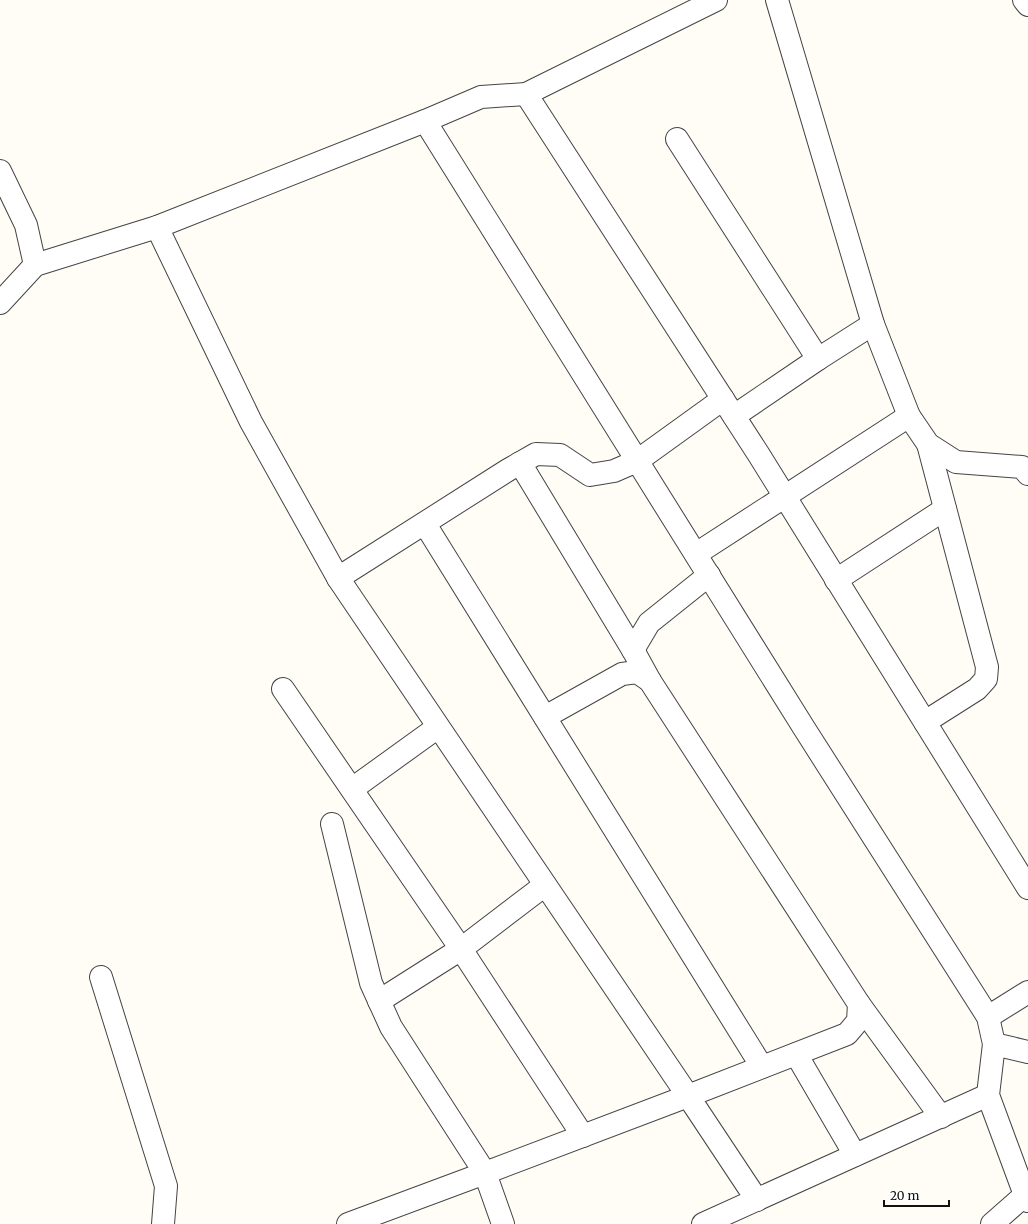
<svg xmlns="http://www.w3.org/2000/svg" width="1028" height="1224" font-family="Merriweather,serif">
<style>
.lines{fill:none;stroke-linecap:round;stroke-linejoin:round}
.minor-casing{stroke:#444;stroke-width:24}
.minor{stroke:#fff;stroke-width:22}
</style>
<rect width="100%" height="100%" fill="#fffdf5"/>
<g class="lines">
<g class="minor-casing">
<g id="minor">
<path d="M777 0 873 324 909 416 928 444 956 462 1022 467 1028 474"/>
<path d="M1024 0 1028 5"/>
<path d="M526 94 759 455 1028 888"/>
<path d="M425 121 804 728 988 1017 994 1044 988 1095 1025 1195 1028 1201"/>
<path d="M677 139 818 359"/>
<path d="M0 171 26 225 35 265"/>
<path d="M157 227 251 422 338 578 688 1096 847 1034 858 1021 859 1004 650 681 637 672 622 674 545 717"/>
<path d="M0 303 35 265 157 227 425 121 481 97 526 94 716 0"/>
<path d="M734 416 818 359 873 324"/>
<path d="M520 463 633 650 650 681"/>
<path d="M425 524 762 1067"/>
<path d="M696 554 909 416"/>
<path d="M338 578 508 470 536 454 560 455 590 475 614 471 637 461 723 399"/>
<path d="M836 580 945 509"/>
<path d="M633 650 649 623 709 575"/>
<path d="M283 689 461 949 583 1136"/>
<path d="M925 722 977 689 986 679 987 667 928 444"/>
<path d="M352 789 438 727"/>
<path d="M332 824 371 983 391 1027 485 1173 348 1224"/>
<path d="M101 977 166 1186 163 1224"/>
<path d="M379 1001 461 949 545 885"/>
<path d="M859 1004 941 1117"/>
<path d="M988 1017 1028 992"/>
<path d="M994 1044 1028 1052"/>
<path d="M796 1054 855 1155"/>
<path d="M503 1224 485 1173 688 1096 757 1200"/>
<path d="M703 1224 988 1095"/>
<path d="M992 1224 1025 1195"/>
</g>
</g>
<use href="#minor" class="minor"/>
</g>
<path d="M884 1200v6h65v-6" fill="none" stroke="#111111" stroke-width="2"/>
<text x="890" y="1200" font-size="12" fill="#111111" stroke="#ffffff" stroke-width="3" paint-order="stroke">20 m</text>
</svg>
